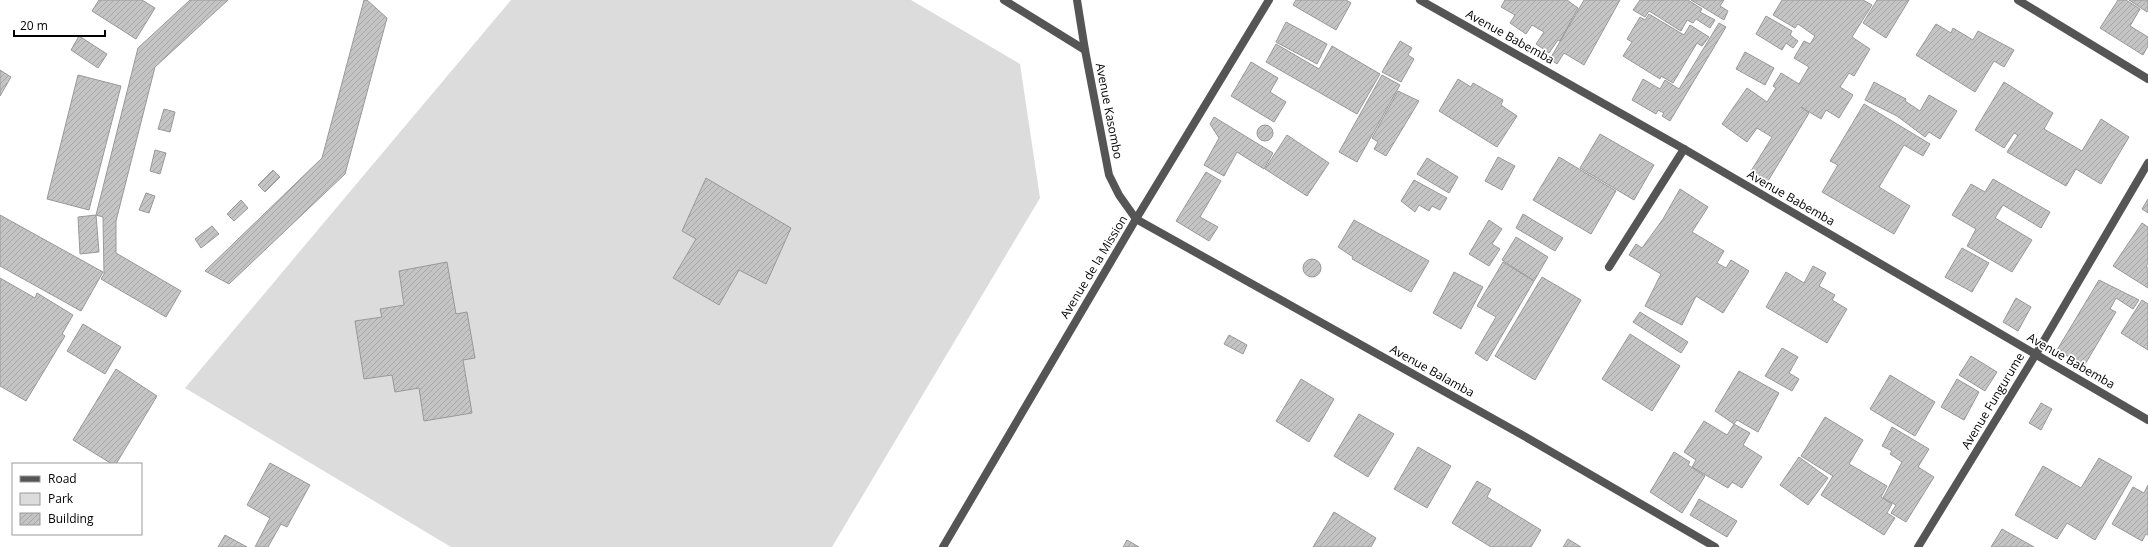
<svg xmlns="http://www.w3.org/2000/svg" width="2148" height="547" font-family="'Open Sans',sans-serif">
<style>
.park{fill:#dcdcdc}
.building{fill:url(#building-hatch);stroke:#999}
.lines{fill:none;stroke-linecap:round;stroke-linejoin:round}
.minor{stroke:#555;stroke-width:8}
.tertiary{stroke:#555;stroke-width:8}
.labels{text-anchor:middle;stroke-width:3.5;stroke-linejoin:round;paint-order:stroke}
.street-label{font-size:12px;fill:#000;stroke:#fff}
</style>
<defs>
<pattern id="building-hatch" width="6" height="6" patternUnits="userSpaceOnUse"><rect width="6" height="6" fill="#c4c4c4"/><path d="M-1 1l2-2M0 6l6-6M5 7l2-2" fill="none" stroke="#a7a7a7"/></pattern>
</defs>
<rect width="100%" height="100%" fill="#fff"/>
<path class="park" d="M511 0H911L1020 64 1040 198 832 547H451L185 388Z"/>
<g class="building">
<path d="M99 0H142L155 8 136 39 92 11Z"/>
<path d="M190 0H228L155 67 116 221V253L181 291 166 317 101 279 104 274 103 217 96 215 138 48Z"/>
<path d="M364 0H367L387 18 345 174 229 284 205 271 322 158Z"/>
<path d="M1296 0H1346L1351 3 1336 30 1293 5Z"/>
<path d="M1505 0H1567L1578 8 1560 41 1558 40 1549 53 1536 44 1544 32 1532 25 1526 34 1510 23 1515 15 1501 7Z"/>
<path d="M1584 0H1620L1584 65 1564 53 1557 64 1550 59Z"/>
<path d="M1640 0H1688L1702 9 1700 12 1715 20 1710 28 1696 19 1693 23 1687 20 1681 31 1649 11 1645 17 1633 10Z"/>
<path d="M1691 0H1724L1720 6 1728 11 1724 20Z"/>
<path d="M1782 0H1863L1872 5 1852 37 1870 49 1854 76 1849 73 1840 87 1853 95 1839 118 1826 110 1821 119 1801 107 1809 113 1768 181 1751 171 1772 137 1757 128 1747 142 1722 124 1747 88 1767 102 1776 88 1773 86 1781 73 1799 84 1809 67 1794 58 1804 41 1810 44 1815 36 1798 24 1795 28 1773 15Z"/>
<path d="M1877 0H1909L1886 38 1863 23Z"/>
<path d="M2118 0H2126L2140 9 2130 26 2148 37V46L2143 55 2100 28Z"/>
<path d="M2129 0H2148V10L2147 12Z"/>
<path d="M1649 14 1684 35 1690 25 1709 37 1702 46 1697 43 1673 83 1661 76 1660 79 1623 56 1632 42 1627 39 1640 17 1645 20Z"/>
<path d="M1766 16 1792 31 1790 35 1798 41 1793 48 1786 43 1782 50 1756 34Z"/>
<path d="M1286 22 1327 44 1317 64 1276 42Z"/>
<path d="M1719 23 1726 27 1670 121 1662 116 1664 113 1658 110 1656 114 1632 100 1643 79 1660 89 1665 80 1679 89Z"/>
<path d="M1936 24 1951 33 1953 28 1973 40 1978 31 2014 50 2004 67 1994 61 1975 92 1916 55Z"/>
<path d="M79 36 107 54 98 68 71 50Z"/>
<path d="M1400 41 1412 48 1408 55 1414 59 1401 82 1382 72Z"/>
<path d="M1276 44 1319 69 1332 46 1380 74 1357 114 1266 62Z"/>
<path d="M1745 52 1774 68 1765 85 1736 69Z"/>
<path d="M1251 62 1278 78 1270 92 1286 102 1274 122 1231 96Z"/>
<path d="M0 70 11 77 0 96Z"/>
<path d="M78 75 121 86 89 210 47 199Z"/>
<path d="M1382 75 1400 85 1357 162 1339 152Z"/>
<path d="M1458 79 1471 87 1473 83 1503 100 1501 105 1517 116 1497 147 1439 111Z"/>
<path d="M1874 82 1906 99 1905 101 1920 111 1929 95 1957 111 1940 139 1929 132 1925 137 1897 116 1865 100Z"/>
<path d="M2004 82 2053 113 2044 129 2082 151 2101 119 2129 137 2101 184 2076 169 2066 186 2007 152 2018 135 2014 133 2004 148 1975 130Z"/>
<path d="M1398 91 1419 101 1386 156 1374 149 1378 142 1372 138Z"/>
<path d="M1864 104 1930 144 1923 156 1904 145 1879 187 1910 206 1894 234 1822 192 1838 165 1830 161Z"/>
<path d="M164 109 175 112 170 132 158 129Z"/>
<path d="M1214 117 1273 153 1264 169 1237 152 1224 176 1204 165 1219 138 1210 124Z"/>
<circle cx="1265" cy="133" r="8"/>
<path d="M1600 134 1654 165 1634 200 1580 168Z"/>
<path d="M1287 135 1329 163 1307 196 1265 169Z"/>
<path d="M155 150 166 153 160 174 150 171Z"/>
<path d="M1498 157 1515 166 1502 190 1485 181Z"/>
<path d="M1559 157 1616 191 1591 234 1533 200Z"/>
<path d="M1427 158 1458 177 1449 193 1417 174Z"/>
<path d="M273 170 280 177 265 192 258 185Z"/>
<path d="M1206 172 1221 181 1200 217 1218 227 1209 241 1176 221Z"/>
<path d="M706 178 791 228 766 284 739 270 719 305 673 278 696 239 682 231Z"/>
<path d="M1993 179 2050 212 2041 228 2003 205 1995 218 2032 240 2012 272 1967 246 1976 229 1952 215 1971 184 1985 192Z"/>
<path d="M1414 180 1447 198 1440 210 1432 206 1429 211 1419 205 1415 212 1401 201Z"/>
<path d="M1680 189 1708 207 1692 232 1724 251 1717 263 1726 268 1731 260 1749 271 1723 313 1696 296 1682 325 1645 306 1661 274 1629 255 1636 244 1642 248 1663 219Z"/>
<path d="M146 193 155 196 149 213 139 210Z"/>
<path d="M2148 199V213L2142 209Z"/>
<path d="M241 200 248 208 234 221 227 214Z"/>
<path d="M1523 214 1563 238 1555 251 1516 228Z"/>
<path d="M0 215 103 272 81 311 0 266Z"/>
<path d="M96 215 99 252 80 254 78 217Z"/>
<path d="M1354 220 1429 261 1411 292 1352 259 1353 257 1338 247Z"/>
<path d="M1489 220 1502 229 1492 244 1500 249 1489 266 1469 254Z"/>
<path d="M2142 223 2148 227V263L2146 267 2148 268V288L2113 266Z"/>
<path d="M212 226 219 234 201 248 195 239Z"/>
<path d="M1516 237 1548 257 1534 281 1502 260Z"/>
<path d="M1962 248 1989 263 1972 292 1945 277Z"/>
<circle cx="1312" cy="268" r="9"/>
<path d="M447 262 456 314 467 312 475 358 463 360 472 413 424 421 419 388 395 392 392 375 364 379 355 321 382 317 380 309 404 305 399 271Z"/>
<path d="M1503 262 1534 281 1487 361 1475 353 1496 317 1477 306Z"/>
<path d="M1813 266 1826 273 1819 286 1835 295 1832 300 1847 309 1827 343 1766 307 1786 272 1804 283Z"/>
<path d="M1454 272 1483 287 1461 329 1433 313Z"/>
<path d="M1542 277 1581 300 1535 380 1495 356Z"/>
<path d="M0 278 35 298 37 293 73 315 62 334 65 336 26 401 0 386Z"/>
<path d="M2099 280 2139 300 2133 309 2116 298 2110 309 2116 312 2084 366 2057 350Z"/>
<path d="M2016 298 2031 307 2018 331 2003 322Z"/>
<path d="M2142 300 2148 304V350L2121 333Z"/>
<path d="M1640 312 1688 342 1681 353 1633 322Z"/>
<path d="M83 324 121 347 105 374 67 351Z"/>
<path d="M1630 334 1680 366 1652 411 1602 379Z"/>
<path d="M1229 335 1247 345 1243 354 1224 344Z"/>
<path d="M1782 348 1798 357 1789 373 1799 379 1792 391 1765 376Z"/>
<path d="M1971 356 1997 372 1985 391 1959 375Z"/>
<path d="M116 369 157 396 116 464H112L73 440Z"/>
<path d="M1739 371 1779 393 1758 432 1737 420 1734 424 1715 411Z"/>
<path d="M1890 375 1935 402 1915 436 1870 409Z"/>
<path d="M1301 379 1334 399 1309 442 1276 421Z"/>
<path d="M1957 379 1979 392 1964 420 1941 407Z"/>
<path d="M2041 403 2052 409 2041 430 2029 423Z"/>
<path d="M1359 414 1394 434 1368 477 1334 456Z"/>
<path d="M1825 417 1863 440 1849 464 1887 486 1881 497 1892 504 1887 513 1895 518 1884 535 1821 495 1833 476 1801 456Z"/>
<path d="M1704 421 1727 435 1734 424 1750 433 1743 445 1762 457 1742 488 1732 482 1728 488 1692 467 1696 460 1684 452Z"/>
<path d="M1892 427 1929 449 1918 467 1934 477 1906 522 1891 513 1896 505 1883 498 1902 462 1890 454 1892 451 1882 446Z"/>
<path d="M1418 447 1451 466 1427 508 1394 489Z"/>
<path d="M1674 452 1690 462 1688 465 1705 476 1682 513 1650 492Z"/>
<path d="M1799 457 1828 478 1808 505 1780 485Z"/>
<path d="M2099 458 2132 477 2095 540 2067 523 2057 539 2015 515 2043 466 2081 488Z"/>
<path d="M270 463 310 485 287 527 281 524 268 547H255L270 518 247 505Z"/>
<path d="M1477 481 1491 489 1487 497 1541 530 1531 547H1491L1452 523Z"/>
<path d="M2148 485V535L2146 534 2142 541 2112 524 2133 487 2144 493Z"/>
<path d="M1699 499 1737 521 1727 537 1690 515Z"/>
<path d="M1334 512 1376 538 1371 547H1313Z"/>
<path d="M2002 529 2034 547H1991Z"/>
<path d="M225 535 247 547H218Z"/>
<path d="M1568 539 1581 547H1563Z"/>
<path d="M1127 540 1139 547H1123Z"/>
</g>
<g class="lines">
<g class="minor">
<path d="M1004 0 1085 50"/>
<path d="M1077 0 1085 50 1109 175 1119 195 1136 219 1524 436 1715 547"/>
<path d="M1420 0 1684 149 2148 420"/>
<path d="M2018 0 2148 79"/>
<path d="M1609 267 1684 149"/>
<path d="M1918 547 2036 354 2148 163"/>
</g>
<path class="tertiary" d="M943 547 1136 219 1269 0"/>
</g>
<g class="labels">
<g class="street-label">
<text transform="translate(1510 37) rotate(29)" y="4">Avenue Babemba</text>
<text transform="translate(1109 111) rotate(79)" y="4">Avenue Kasombo</text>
<text transform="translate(1791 198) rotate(30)" y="4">Avenue Babemba</text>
<text transform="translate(1094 267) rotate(-59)" y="4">Avenue de la Mission</text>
<text transform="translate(2071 361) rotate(30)" y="4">Avenue Babemba</text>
<text transform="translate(1432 371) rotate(29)" y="4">Avenue Balamba</text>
<text transform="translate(1993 401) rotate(-59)" y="4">Avenue Fungurume</text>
</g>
</g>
<rect x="12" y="463" width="130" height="72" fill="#ffffff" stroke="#999999"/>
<rect x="20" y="476" width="20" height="6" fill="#555555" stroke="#999999"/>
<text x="48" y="483" font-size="12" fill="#000000">Road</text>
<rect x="20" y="493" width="20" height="12" fill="#dcdcdc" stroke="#999999"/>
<text x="48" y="503" font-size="12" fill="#000000">Park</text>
<rect x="20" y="513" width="20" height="12" fill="url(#building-hatch)" stroke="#999999"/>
<text x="48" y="523" font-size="12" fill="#000000">Building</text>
<path d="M14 30v6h91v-6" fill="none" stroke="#000000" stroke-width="2"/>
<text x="20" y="30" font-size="12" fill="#000000" stroke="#ffffff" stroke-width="3" paint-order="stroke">20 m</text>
</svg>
